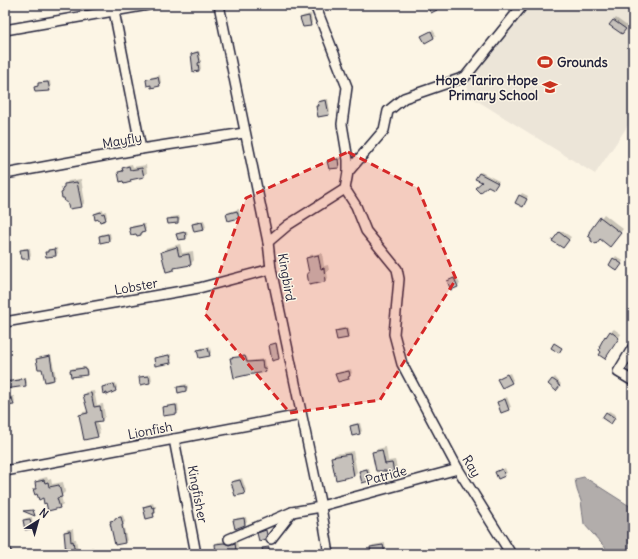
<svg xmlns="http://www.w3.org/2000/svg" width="638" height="559" font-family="Delius,sans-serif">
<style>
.built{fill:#ece5d8}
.water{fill:#b2adab;stroke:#78757e}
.shadow{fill:#0003}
.building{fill:#c6c1bb;stroke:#22223b}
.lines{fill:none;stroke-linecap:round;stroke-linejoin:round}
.minor-casing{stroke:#22223b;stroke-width:12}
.minor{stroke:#fcf5e5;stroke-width:9}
.marked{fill:#d62828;fill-opacity:0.2;stroke:#d62828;stroke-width:3;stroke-dasharray:8 5;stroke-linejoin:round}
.labels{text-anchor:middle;stroke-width:3;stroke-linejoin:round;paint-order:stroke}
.poi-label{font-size:13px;font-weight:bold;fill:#22223b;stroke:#fcf5e5;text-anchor:start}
.street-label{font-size:13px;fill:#22223b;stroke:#fcf5e5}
</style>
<rect width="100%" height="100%" fill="#fcf5e5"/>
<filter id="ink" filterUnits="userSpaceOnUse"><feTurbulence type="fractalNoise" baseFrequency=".025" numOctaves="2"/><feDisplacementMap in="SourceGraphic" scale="8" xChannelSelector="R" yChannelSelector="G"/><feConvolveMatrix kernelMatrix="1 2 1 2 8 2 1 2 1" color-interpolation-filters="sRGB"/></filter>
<g filter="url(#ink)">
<path class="built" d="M525 5H633V109L629 124 595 174 468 95 467 78Z"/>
<path class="water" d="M584 477 628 505 633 507V554H611L584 524 581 501 577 490 575 479Z"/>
<g class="shadow">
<path d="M428 5H438V7L431 12Z"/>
<path d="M311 14 312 23 310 25 301 18 303 16Z"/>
<path d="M616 18 627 26 624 31 610 25Z"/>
<path d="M433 30 436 35 434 37 423 36Z"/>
<path d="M199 51 201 60 200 61 201 69 199 70 192 54 194 52Z"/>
<path d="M160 75 161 83 159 85 152 84 147 80 149 78Z"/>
<path d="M50 81 51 88 49 90 35 87 39 85 41 82Z"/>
<path d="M328 99 330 112 328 114 317 107 321 100Z"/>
<path d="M340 158 341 165 339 167 330 168 328 161 331 159Z"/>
<path d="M132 164 133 167 146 165 147 173 144 176 133 178 130 181 119 172 127 165Z"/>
<path d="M481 172 499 181 494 188 483 182 479 174Z"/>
<path d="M81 179 85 202 82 206 69 208 68 201 62 193 64 191 65 185 68 181Z"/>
<path d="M522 193 528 196 523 206 520 196Z"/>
<path d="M239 209 240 215 238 217 227 214 229 212Z"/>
<path d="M103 210 104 212 106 211 107 217 105 219 95 214 97 212Z"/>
<path d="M604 214 623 229 614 242 600 238 601 218Z"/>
<path d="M179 216 180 219 178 222 169 220 171 217Z"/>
<path d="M204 220 206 227 203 229 193 224 195 222Z"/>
<path d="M145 224 146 229 141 234 130 228 132 226Z"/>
<path d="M187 231 188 236 186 238 178 234 180 232Z"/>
<path d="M562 231 571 237 565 245 559 233Z"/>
<path d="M110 233 111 238 109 240 100 236 102 234Z"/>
<path d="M180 244 182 253 193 251 194 260 191 264 177 267 174 269 163 252 166 248Z"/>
<path d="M24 248H30L31 256 29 258H23L22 250Z"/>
<path d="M57 248 58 253 56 255 47 256 46 253 48 251 51 249Z"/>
<path d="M322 253 324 266 328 265 329 270 327 272 328 278 325 281 308 273 310 271 307 258 310 255Z"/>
<path d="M616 256 623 261 619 267 610 264Z"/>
<path d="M456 276 460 284 457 286 448 281Z"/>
<path d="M629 280H632V283L629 284Z"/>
<path d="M348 327 349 335 347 337 336 331 338 329Z"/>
<path d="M614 329 621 334 608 354 605 337Z"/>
<path d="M277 343 280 358H279L270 345Z"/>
<path d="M210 347 211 353 209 355 198 351 201 348Z"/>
<path d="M171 354 172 360 170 362 155 359 157 357Z"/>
<path d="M51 355 56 377 53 379 37 359 40 357Z"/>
<path d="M232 357V358L247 357 248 361 264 359 265 366H266L267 370 265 371 247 374 235 377 231 358Z"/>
<path d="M86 367 88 372 87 374 71 370 73 368Z"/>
<path d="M351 369 352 373 348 378 336 374 339 372Z"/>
<path d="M510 373 513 380 511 382 501 377Z"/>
<path d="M151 374 152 380 149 382 140 378 142 376Z"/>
<path d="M23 377H26L27 383 25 385 5 388V381L21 379Z"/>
<path d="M555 377 561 384 558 388 553 379Z"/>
<path d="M116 383 117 388 115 391 107 392 103 387 105 385Z"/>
<path d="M187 384 188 388 186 390 179 391 178 388 181 385Z"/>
<path d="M94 391 97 405 103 404 105 416 102 420H97L100 433 97 436 80 415 83 412 88 411 84 395 87 392Z"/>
<path d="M14 396 15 402 13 404 5 405V397Z"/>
<path d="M507 397 511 407 501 411 498 402Z"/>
<path d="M178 404 179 411 176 413 163 408 165 406Z"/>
<path d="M609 411 616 415 613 420 607 413Z"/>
<path d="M360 423 362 431 360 433 353 435 351 426 353 424Z"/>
<path d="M386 447 388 461 395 460 397 468 393 471 387 472 374 452 377 449Z"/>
<path d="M353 451 357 472 354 475 332 458 336 454Z"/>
<path d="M369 468 371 478 369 480 360 472 362 469Z"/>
<path d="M505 468 507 473 498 477 496 473Z"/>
<path d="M47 477 48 480 51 479 52 484 63 482 65 492 61 496 63 504 59 507 34 490 37 487 36 483 39 479Z"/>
<path d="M242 478 246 490 244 493 232 482 235 480Z"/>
<path d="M153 503 154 506H156V510L153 516 144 507 146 505Z"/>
<path d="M123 515 125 522 123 524 127 540 125 542 111 521 118 517Z"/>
<path d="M32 517 33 526 31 528 24 520 26 518Z"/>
<path d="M246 517 247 522 245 525 235 521 237 518Z"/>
<path d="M68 529H73L74 539H76L78 551 93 547 95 554H64L67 551 65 532Z"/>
<path d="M227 541 231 543 237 542 238 548 236 550 227 551V554H217L216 544 218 542Z"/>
<path d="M385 543 386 554H372L371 547 373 545Z"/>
</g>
<g class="building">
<path d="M426 5H434L437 10 431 13Z"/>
<path d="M309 16 311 26 303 27 300 18Z"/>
<path d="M613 20 626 29 622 34 609 25Z"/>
<path d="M431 31 434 38 425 43 421 36Z"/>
<path d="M198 52 200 62 198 63 199 71 193 72 191 54Z"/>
<path d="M158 77 160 86 151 88V85L147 86 146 80 147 79Z"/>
<path d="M48 82 50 91 35 92 34 87 38 86V83Z"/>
<path d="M326 100 329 115 318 117 316 106H319L318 102Z"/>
<path d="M338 159 339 168 329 169 327 161Z"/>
<path d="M129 166 130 170 142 168 144 177 130 180 131 182 124 184 123 181 120 182 118 172 123 171 122 168Z"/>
<path d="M479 173 498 183 494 189 488 186 480 193 475 188 482 182 475 179Z"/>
<path d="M77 182 82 207 69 209 67 202H65L64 198H62L61 193 63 192 62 188 64 187V184Z"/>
<path d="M519 195 527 199 523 207 515 203Z"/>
<path d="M237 211 239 218 228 221 226 214Z"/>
<path d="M101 212 102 214 104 213 106 220 100 222 99 219 95 220 94 214Z"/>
<path d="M600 217 621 233 610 247 600 239 596 244 591 241V238L588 236 590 234 589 232Z"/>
<path d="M178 218V223L168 224 167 219Z"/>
<path d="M202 222 204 230 194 232 192 224Z"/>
<path d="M143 225 145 232 141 233V235L137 236 136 234 131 235 129 228Z"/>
<path d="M185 232 186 239 178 240 176 234Z"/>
<path d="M559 232 569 240 563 248 552 241Z"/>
<path d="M108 234 109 241 100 243 99 236Z"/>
<path d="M177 247 179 256 189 254 191 265 174 268V270L166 272 161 252Z"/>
<path d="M28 249 29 259H22L20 250Z"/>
<path d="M55 249 56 256 46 257 45 252H48V250Z"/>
<path d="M318 255 321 269 324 268 325 282 309 285 307 273H309L306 258Z"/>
<path d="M613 258 622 264 617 271 609 265Z"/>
<path d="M454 278 458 287 451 290 447 281Z"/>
<path d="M346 329 348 338 337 340 335 331Z"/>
<path d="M610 331 619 338 605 359 599 355 601 352 599 350 600 348 599 347 605 336 606 337Z"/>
<path d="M276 343 279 359 272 361 269 345Z"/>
<path d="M554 343 562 348 559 353 551 348Z"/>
<path d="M208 348 210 356 199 358 197 350Z"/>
<path d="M169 355 171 363 155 366 154 358Z"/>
<path d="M50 356 54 380 45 382 42 369H38L36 359Z"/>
<path d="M245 356 247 362 262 361 263 368H265L266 372 247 375 234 378 230 358Z"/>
<path d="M84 368 86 369 87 375 71 377 70 370Z"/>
<path d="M349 371 350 376 348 377 349 379 338 382 335 374Z"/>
<path d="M507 374 512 383 502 388 497 379Z"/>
<path d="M149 376 150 383 140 385 139 377Z"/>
<path d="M25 378 26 386 5 389V382L20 380V379Z"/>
<path d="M552 379 558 383V385L560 386 556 391 548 384Z"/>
<path d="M114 384 116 391 107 395V393L103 394 102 387Z"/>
<path d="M186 386V391L178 393 177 387Z"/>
<path d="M91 393 94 407 100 406 102 421 94 422 98 437 84 440 79 415 88 413 83 395Z"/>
<path d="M12 398 14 405 5 406V399Z"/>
<path d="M505 399 509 410 501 413 497 402Z"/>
<path d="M176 405 177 414 163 416 162 407Z"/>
<path d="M606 412 615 418 611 424 602 418Z"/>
<path d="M358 424 360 434 352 436 350 426Z"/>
<path d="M382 450 385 464 392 463 394 472 386 473V471H376L372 452Z"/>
<path d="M350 454 354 476 336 480 331 457Z"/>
<path d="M367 469 369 481 362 483 359 471Z"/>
<path d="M502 469 505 476 498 479 495 472Z"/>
<path d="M44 480 45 483 48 482 49 487 59 485 62 497 57 498 60 508 48 511 46 503 44 504 43 498 39 500 37 494 35 495 33 489H36L35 482Z"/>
<path d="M240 480 245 494 235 496 231 482Z"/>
<path d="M151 505 152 508 154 507 155 513H153L154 517 146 519 143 507Z"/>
<path d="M33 510 35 516 23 511Z"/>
<path d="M121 517 123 525H122L125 543 115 545 110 523H111L110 521 115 520V518Z"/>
<path d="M244 518 245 525 235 529 233 520Z"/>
<path d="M30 519 32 529 25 530 23 520Z"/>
<path d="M266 530 267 535 265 539 259 541 257 533Z"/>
<path d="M70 531 71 542 73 541 75 554H66L64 532Z"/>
<path d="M224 543 229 545 235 543 236 551 225 553V554H216L215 544Z"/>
<path d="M383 545 385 553 371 554 370 547Z"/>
<path d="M269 547V552L263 553 262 548Z"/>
</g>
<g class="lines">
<g class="minor-casing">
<g id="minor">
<path d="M219 5 268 242 271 269 321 507 329 554"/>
<path d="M315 5 347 87 342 124 348 160V172"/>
<path d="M114 11 141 149"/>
<path d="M5 30 148 5"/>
<path d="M5 174 141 149 244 133"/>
<path d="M345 189 356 206 366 231 397 269 399 279 394 334 402 364 458 469 511 554"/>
<path d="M268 242 288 225 345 189 348 172 384 130 388 111 404 98 465 77 523 5"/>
<path d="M5 322 199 288 271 269"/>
<path d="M633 347 618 372 633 381"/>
<path d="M174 439 196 554"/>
<path d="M5 471 301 415"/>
<path d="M321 506 458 469"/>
<path d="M229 539 292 512 321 507"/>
<path d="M271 539 292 512"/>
<path d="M5 552 7 554"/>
</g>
</g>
<use href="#minor" class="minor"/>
</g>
</g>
<path class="marked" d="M348 152 418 188 456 279 380 400 290 413 205 314 246 198Z"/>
<defs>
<g id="stadium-bare" transform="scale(1.2)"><path d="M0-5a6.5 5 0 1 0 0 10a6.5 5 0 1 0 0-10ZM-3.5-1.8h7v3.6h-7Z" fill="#c8321e" stroke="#fcf5e5" stroke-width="2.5" paint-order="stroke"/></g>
<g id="school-bare" transform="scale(1.2)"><path d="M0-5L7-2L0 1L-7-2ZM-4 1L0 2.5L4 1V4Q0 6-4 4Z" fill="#c8321e" stroke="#fcf5e5" stroke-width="2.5" paint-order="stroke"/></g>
</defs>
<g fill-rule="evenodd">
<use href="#stadium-bare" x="545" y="62"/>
<use href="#school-bare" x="550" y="87"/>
</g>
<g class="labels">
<g class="poi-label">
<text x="557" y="67">Grounds</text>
<text x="538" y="85" text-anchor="end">Hope Tariro Hope<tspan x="538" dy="15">Primary School</tspan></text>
</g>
<g class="street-label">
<text transform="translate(122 140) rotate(-10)" y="5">Mayfly</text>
<text transform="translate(287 277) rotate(80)" y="5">Kingbird</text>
<text transform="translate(136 286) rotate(-10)" y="5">Lobster</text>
<text transform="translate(150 430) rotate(-11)" y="5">Lionfish</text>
<text transform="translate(472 466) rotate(59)" y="5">Ray</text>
<text transform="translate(386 475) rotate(-15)" y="5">Patride</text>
<text transform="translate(198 494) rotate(79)" y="5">Kingfisher</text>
</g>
</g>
<rect width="638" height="559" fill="none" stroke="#fcf5e5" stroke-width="20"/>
<rect x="10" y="10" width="618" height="539" fill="none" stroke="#22223b" stroke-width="1.5" filter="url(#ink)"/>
<g transform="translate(38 521) rotate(37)" stroke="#fcf5e5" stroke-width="3" paint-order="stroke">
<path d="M0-3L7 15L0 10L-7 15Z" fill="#22223b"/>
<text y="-6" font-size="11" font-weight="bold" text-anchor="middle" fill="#22223b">N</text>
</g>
</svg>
